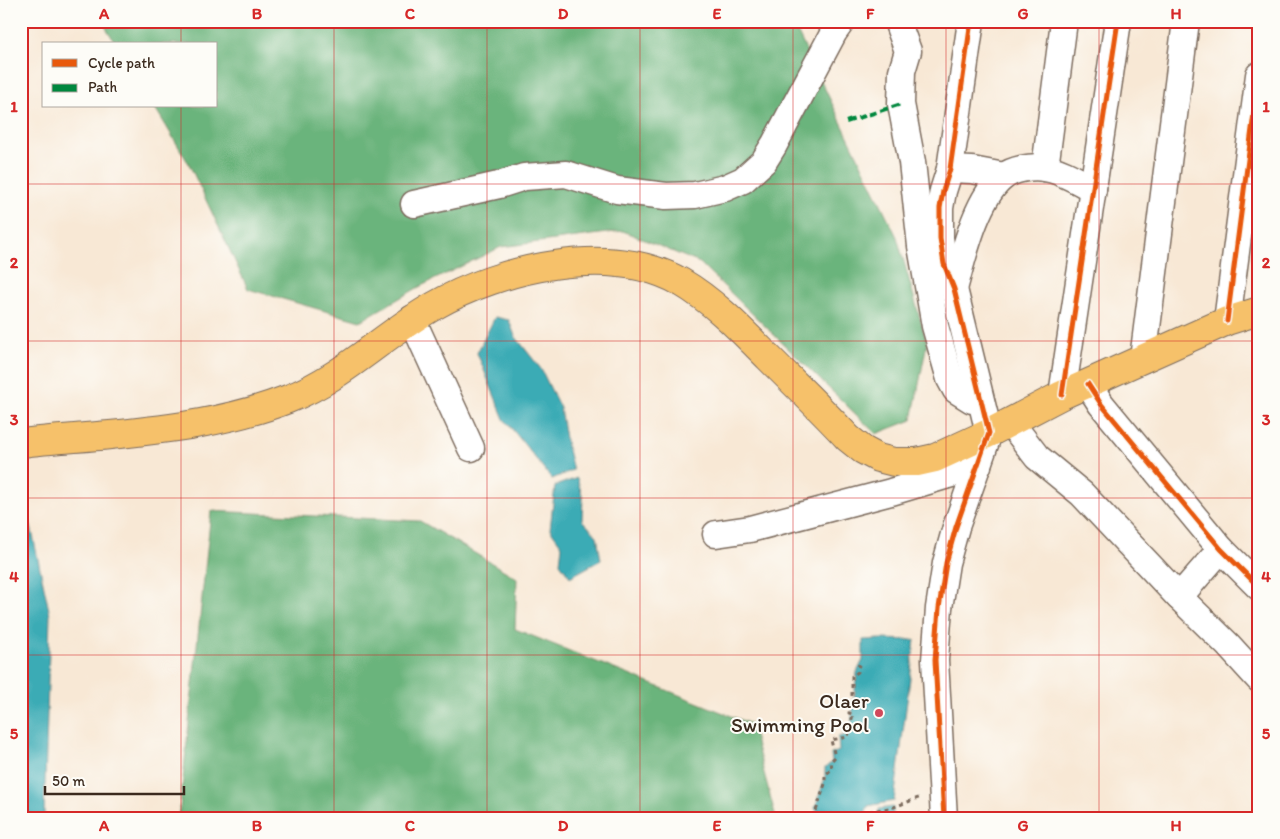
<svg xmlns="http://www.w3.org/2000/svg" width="1280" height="839" font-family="Itim,sans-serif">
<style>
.forest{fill:#6ab47b;stroke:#526f4c}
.water{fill:#3aabb5;stroke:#3a6a6a}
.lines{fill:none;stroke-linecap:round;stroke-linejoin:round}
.minor-casing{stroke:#7d6c5e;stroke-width:29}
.major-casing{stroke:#7d6c5e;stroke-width:30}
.path{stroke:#7d6c5e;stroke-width:3;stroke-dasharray:4 4;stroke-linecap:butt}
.minor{stroke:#fff;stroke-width:26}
.major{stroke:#f6c16b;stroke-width:28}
.quiet{stroke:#00873e;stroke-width:4;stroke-dasharray:8 4;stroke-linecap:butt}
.cycleway-casing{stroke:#fdfcf7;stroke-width:8}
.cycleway{stroke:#e8590c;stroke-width:5}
.grid{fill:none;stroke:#d62828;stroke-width:1;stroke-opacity:0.55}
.poi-dot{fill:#d1495b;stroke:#fdfcf7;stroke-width:2}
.labels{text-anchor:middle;stroke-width:4;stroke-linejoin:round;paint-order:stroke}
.poi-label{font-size:21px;fill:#3b2a1e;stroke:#fdfcf7;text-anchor:end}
.neatline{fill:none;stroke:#d62828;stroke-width:2}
.grid-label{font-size:16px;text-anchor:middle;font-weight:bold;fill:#d62828}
</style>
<rect width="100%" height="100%" fill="#fdfcf7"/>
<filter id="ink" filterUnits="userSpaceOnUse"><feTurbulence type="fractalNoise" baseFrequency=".02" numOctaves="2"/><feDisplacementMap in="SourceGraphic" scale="10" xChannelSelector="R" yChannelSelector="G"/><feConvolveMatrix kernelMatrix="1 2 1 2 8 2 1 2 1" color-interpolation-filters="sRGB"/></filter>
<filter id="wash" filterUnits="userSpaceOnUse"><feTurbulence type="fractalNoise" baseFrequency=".0096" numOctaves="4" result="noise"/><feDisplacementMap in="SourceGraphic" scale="20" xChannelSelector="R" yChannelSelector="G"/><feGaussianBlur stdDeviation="1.12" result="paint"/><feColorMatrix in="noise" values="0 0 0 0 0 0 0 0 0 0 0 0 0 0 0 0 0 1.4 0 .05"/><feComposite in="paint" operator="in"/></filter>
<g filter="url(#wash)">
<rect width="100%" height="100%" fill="#f8e8d5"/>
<g class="forest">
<path d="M102 21H792L897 237 927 343 912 420 876 434 700 263 623 231 501 247 419 287 360 321 248 289 189 164 154 106H216V44H116Z"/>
<path d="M211 511 420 521 517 578 515 629 751 724 776 818H179Z"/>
</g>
<g class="water">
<path d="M21 21H28L21 87Z"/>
<path d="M495 317 509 320 515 336 541 369 560 408 565 438 573 470 552 479 504 419 477 353Z"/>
<path d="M577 478 583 498 582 520 597 536 601 560 570 577 560 563 562 546 550 529 555 486Z"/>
<path d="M21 480 50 615 44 818H21Z"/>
<path d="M881 639 915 640 894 801 868 806 864 818H821L815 808 825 778V768L832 762 831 754 839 751 838 737 850 734 857 672 863 660V640Z"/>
<path d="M893 807V818H877L879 809Z"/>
</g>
</g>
<g filter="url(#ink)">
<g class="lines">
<g class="minor-casing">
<g id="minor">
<path d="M897 21 908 51 902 71 901 104 912 162 921 246 935 326 950 379 956 390 972 400H980"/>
<path d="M1045 168 1064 21"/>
<path d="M950 169 972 170 1004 176"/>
<path d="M414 204 499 185 524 177 566 174 617 190 666 196 695 195 725 188 743 180 764 161 774 145 834 32 842 21"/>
<path d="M954 289C963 257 976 198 1003 177 1013 169 1031 166 1044 168 1059 169 1080 182 1093 189"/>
<path d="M412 319 471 448"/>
<path d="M1227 321 1259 75"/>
<path d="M1143 359 1186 21"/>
<path d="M1088 384 1101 404 1221 549 1259 587"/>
<path d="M1062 395 1118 21"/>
<path d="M1010 422 1037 457 1082 494 1179 597"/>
<path d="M716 534 750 529 891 492 978 466"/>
<path d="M1221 549 1179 597 1228 645 1259 679"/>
<path d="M944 818 935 660 939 608 946 563 956 527 989 433 954 289 944 264 940 238V208L943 191 950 169 971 21"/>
</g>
</g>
<g class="major-casing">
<path id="major" d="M21 443C51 439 80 438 110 435 170 429 232 421 288 399 343 378 384 334 434 306 500 268 610 242 681 282 715 302 742 331 769 358 796 385 823 411 848 438L863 450 878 458 894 462H917L935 458 989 433 1062 395 1227 321 1259 311"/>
</g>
<g class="path">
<path d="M817 818 815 814 825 784V775L832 769 831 761 835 757 831 740 848 737 853 714 849 713 850 707 854 706 855 699 852 696V676L858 672 859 664"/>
<path d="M866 818 867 812 894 807 921 797"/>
</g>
<use href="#minor" class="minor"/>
<use href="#major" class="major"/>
<path class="quiet" d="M846 122 901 104"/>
<g class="cycleway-casing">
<g id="cycleway">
<path d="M1227 321 1259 75"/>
<path d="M1088 384 1101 404 1221 549 1259 587"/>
<path d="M1062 395 1118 21"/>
<path d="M944 818 935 660 939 608 946 563 956 527 989 433 954 289 944 264 940 238V208L943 191 950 169 971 21"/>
</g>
</g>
<use href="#cycleway" class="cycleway"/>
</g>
</g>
<path class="grid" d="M181 21V44M334 21V818M487 21V818M640 21V818M793 21V818M946 21V818M1099 21V818M181 106V818M21 184H1259M21 341H1259M21 498H1259M21 655H1259"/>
<circle class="poi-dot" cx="879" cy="713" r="5"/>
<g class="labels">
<g class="poi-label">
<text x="869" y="708">Olaer<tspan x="869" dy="24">Swimming Pool</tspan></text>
</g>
</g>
<rect width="1280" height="839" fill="none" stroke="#fdfcf7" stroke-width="55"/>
<rect x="42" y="42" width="175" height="65" fill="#fdfcf7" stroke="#afa8a0"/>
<rect x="52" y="59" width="25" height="8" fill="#e8590c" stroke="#afa8a0"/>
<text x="88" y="68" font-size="15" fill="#3b2a1e">Cycle path</text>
<rect x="52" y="84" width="25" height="8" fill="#00873e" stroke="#afa8a0"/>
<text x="88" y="92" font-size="15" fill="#3b2a1e">Path</text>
<path d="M45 786v8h139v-8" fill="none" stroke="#3b2a1e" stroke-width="2.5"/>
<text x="52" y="786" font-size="15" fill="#3b2a1e" stroke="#fdfcf7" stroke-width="4" paint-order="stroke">50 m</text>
<rect x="28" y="28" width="1224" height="784" class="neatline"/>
<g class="grid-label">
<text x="104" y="19">A</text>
<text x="257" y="19">B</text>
<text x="410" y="19">C</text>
<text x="563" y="19">D</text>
<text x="717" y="19">E</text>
<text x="870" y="19">F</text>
<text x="1023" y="19">G</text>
<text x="1176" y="19">H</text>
<text x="14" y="112">1</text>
<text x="1266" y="112">1</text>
<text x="14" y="268">2</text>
<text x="1266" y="268">2</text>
<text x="14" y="425">3</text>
<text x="1266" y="425">3</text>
<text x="14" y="582">4</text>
<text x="1266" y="582">4</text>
<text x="14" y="739">5</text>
<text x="1266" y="739">5</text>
<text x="104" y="831">A</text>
<text x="257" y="831">B</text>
<text x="410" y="831">C</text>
<text x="563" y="831">D</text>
<text x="717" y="831">E</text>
<text x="870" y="831">F</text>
<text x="1023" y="831">G</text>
<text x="1176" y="831">H</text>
</g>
</svg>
